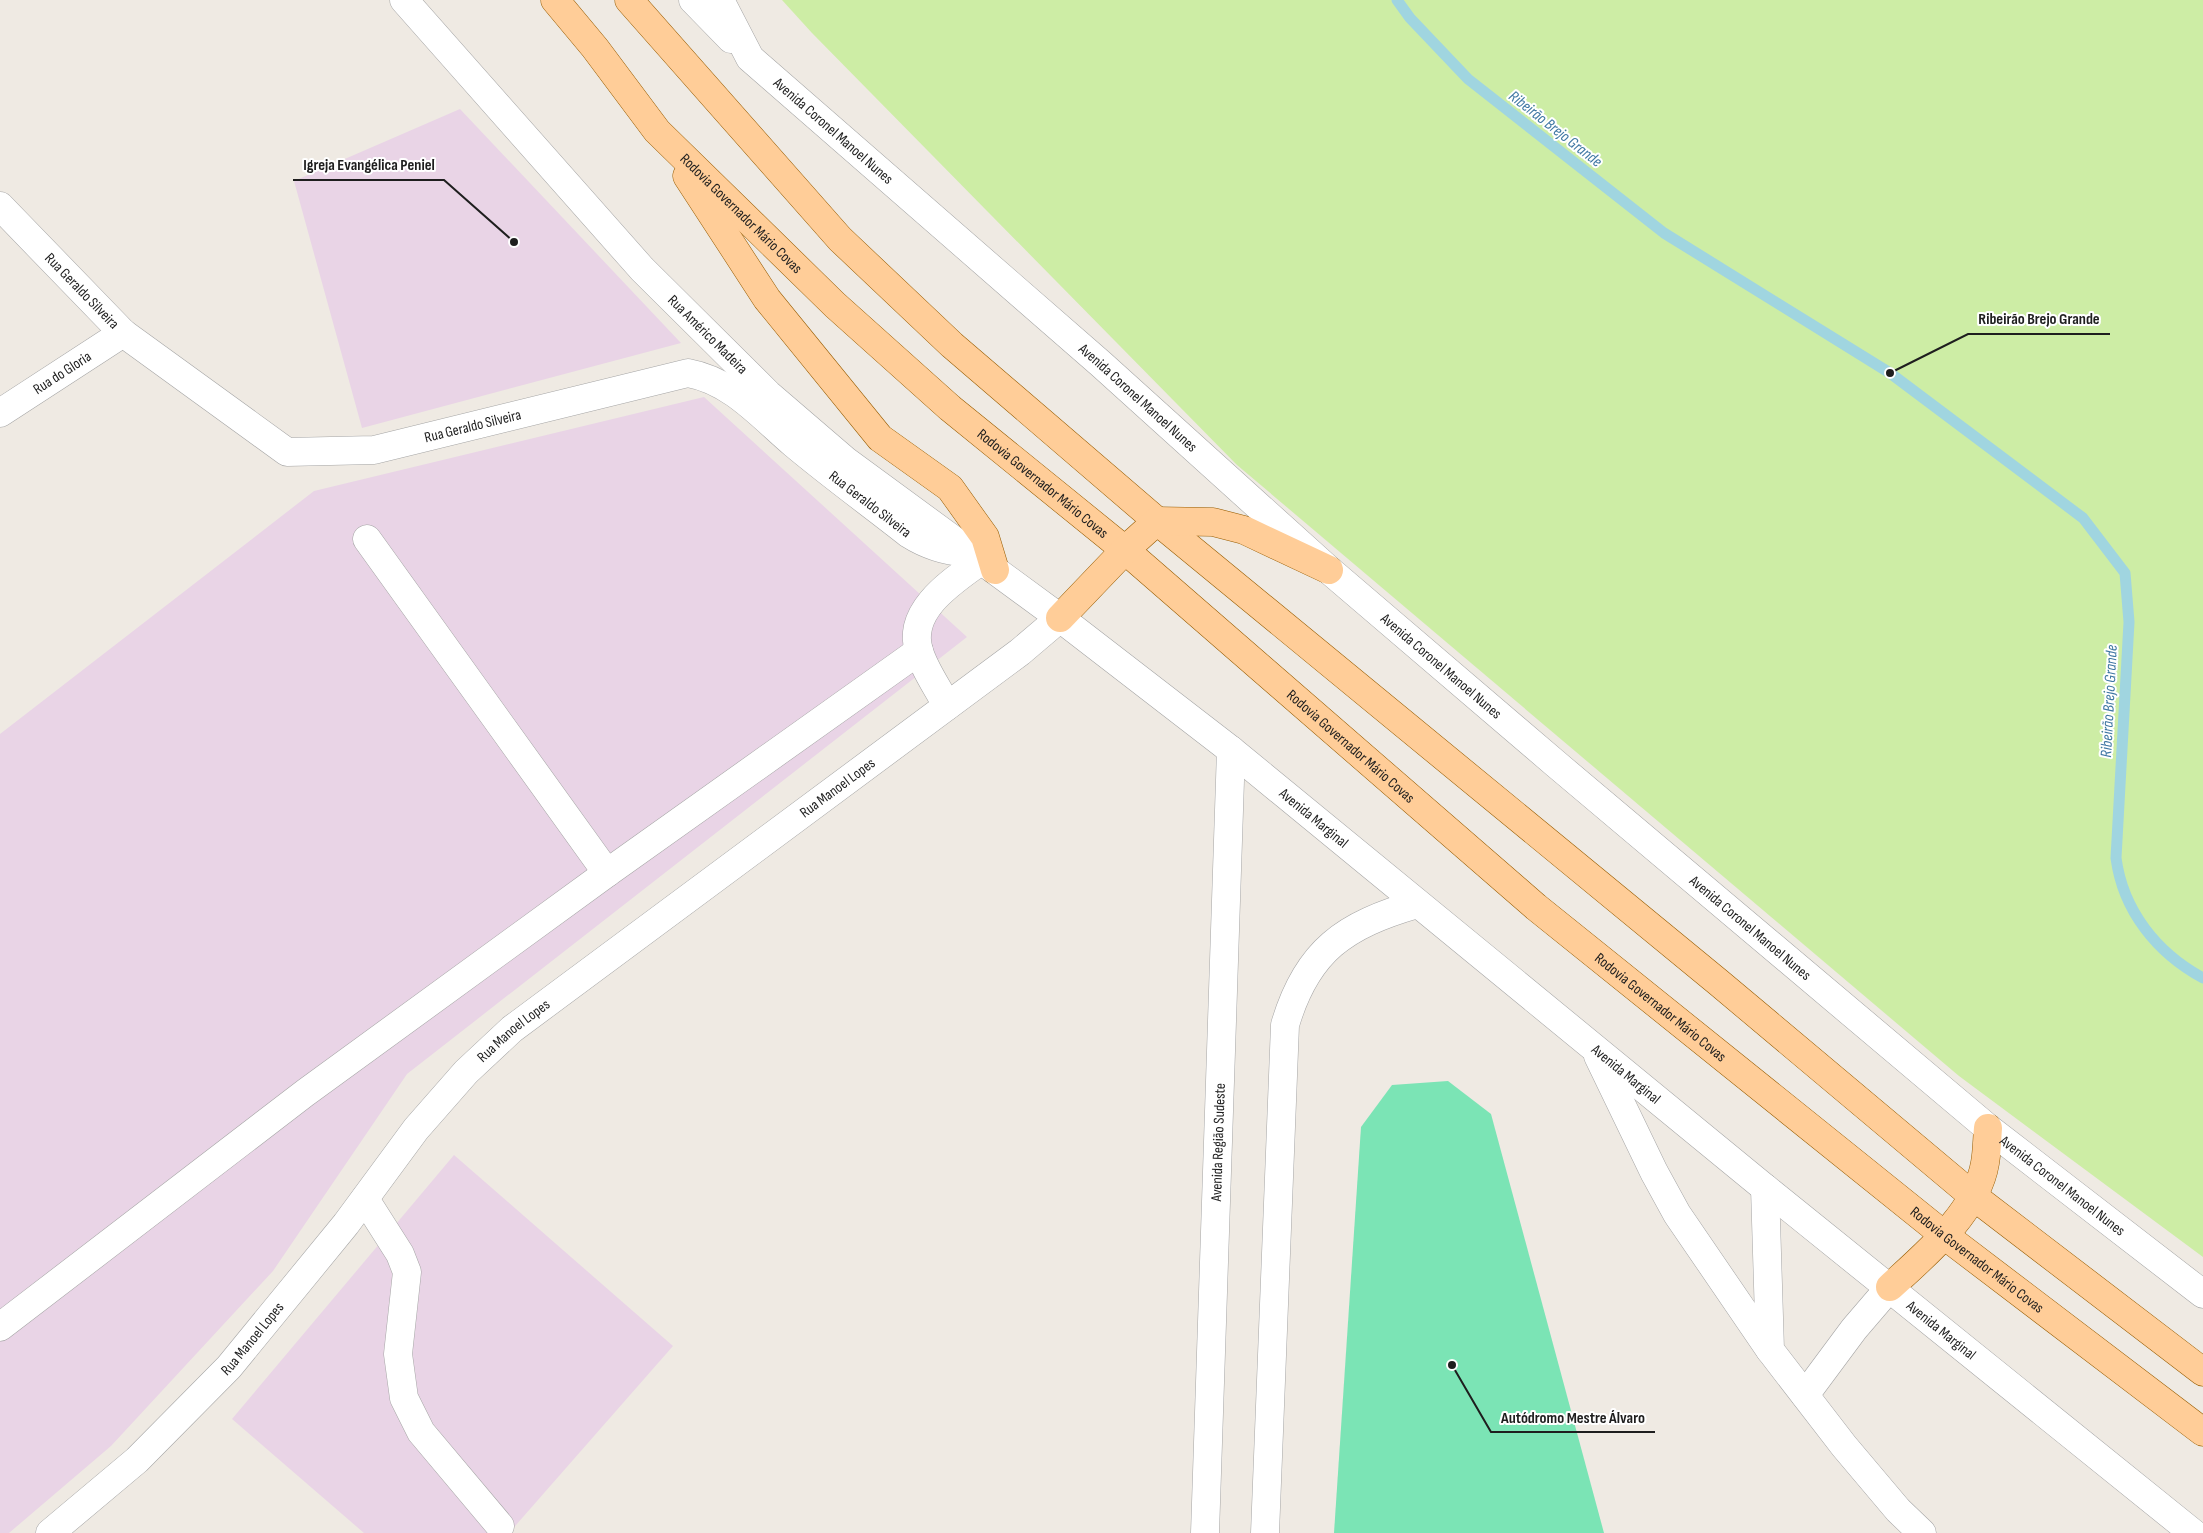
<svg xmlns="http://www.w3.org/2000/svg" width="2203" height="1533" font-family="'Sofia Sans Condensed',sans-serif">
<style>
.industrial{fill:#e9d4e6}
.grass{fill:#cdeda5}
.pitch{fill:#7be4b5}
.lines{fill:none;stroke-linecap:round;stroke-linejoin:round}
.stream{stroke:#a0d5e0;stroke-width:11}
.minor-casing{stroke:#a5a5a5;stroke-width:29}
.major-casing{stroke:#975c00;stroke-width:29}
.minor{stroke:#fff;stroke-width:28}
.major{stroke:#ffcd98;stroke-width:28}
.labels{text-anchor:middle;stroke-width:4;stroke-linejoin:round;paint-order:stroke}
.street-label{font-size:15px;fill:#1e1e1e;stroke:#fff}
.water-label{font-size:16px;font-style:italic;fill:#3f77a3;stroke:#fff}
.leader{fill:none;stroke:#1e1e1e;stroke-width:2}
.callout-dot{fill:#1e1e1e;stroke:#fff;stroke-width:2}
.callout-label{font-size:16px;text-anchor:middle;font-weight:bold;fill:#1e1e1e;stroke:#fff;stroke-width:4;stroke-linejoin:round;paint-order:stroke}
</style>
<rect width="100%" height="100%" fill="#efeae3"/>
<g class="industrial">
<path d="M460 109 681 343 362 428 294 181Z"/>
<path d="M704 397 967 637 407 1074 273 1271 111 1446 9 1533H0V734L314 491Z"/>
<path d="M454 1155 673 1346 509 1533H364L232 1419Z"/>
</g>
<path class="grass" d="M782 0H2203V1257L1959 1076 1237 465 812 33Z"/>
<path class="pitch" d="M1448 1081 1491 1114 1604 1533H1334L1361 1127 1392 1085Z"/>
<g class="lines">
<path class="stream" d="M1397 0 1410 18 1468 79 1664 233 1890 373 2083 518 2125 573 2129 622 2116 858C2123 911 2157 953 2203 978"/>
<g class="minor-casing">
<g id="minor">
<path id="s1" d="M404 0 642 269 768 394 846 461 1060 618 1231 750 1765 1188 2193 1533"/>
<path d="M693 0 731 39"/>
<path id="s2" d="M720 0 750 58 1101 364 1329 570 1556 764 1988 1128 2203 1294"/>
<path id="s3" d="M0 206 123 333 287 452 374 450 688 373C732 381 761 416 794 444 831 475 871 504 909 534 928 546 944 550 966 553"/>
<path id="s4" d="M0 413 123 333"/>
<path d="M367 539 607 873"/>
<path d="M947 706C938 688 924 669 919 651 906 610 953 581 982 560"/>
<path d="M1598 1056 1654 1172 1677 1214 1770 1350"/>
<path d="M1765 1188 1770 1350 1844 1446 1898 1510 1922 1533"/>
<path d="M365 1199 400 1254 407 1272 398 1354 404 1398 421 1432 500 1526"/>
<path d="M0 1327 305 1093 607 873 919 651"/>
<path d="M1805 1395 1854 1329 1890 1287"/>
<path id="s5" d="M50 1533 137 1460 229 1367 346 1224 416 1129 466 1072 512 1029 1020 652 1060 618"/>
<path id="s6" d="M1205 1533 1231 750"/>
<path d="M1265 1533 1285 1025C1307 950 1345 925 1417 904"/>
</g>
</g>
<g class="major-casing">
<g id="major">
<path id="s7" d="M555 0 595 48 657 131 835 305 950 408 1125 550 1536 907 1944 1235 2203 1432"/>
<path d="M629 0 840 239 952 345 1157 521 1718 982 1973 1196 2203 1372"/>
<path d="M687 176 767 299 880 438 950 488 985 537 995 570"/>
<path d="M1060 618 1125 550 1157 521 1213 522 1244 530 1329 570"/>
<path d="M1890 1287C1925 1255 1977 1212 1985 1163 1987 1152 1987 1140 1988 1128"/>
</g>
</g>
<use href="#minor" class="minor"/>
<use href="#major" class="major"/>
</g>
<g class="labels">
<g class="street-label">
<text dy="5" stroke="none"><textPath href="#s2" startOffset="176">Avenida Coronel Manoel Nunes</textPath></text>
<text dy="5" stroke="none"><textPath href="#s7" startOffset="284">Rodovia Governador Mário Covas</textPath></text>
<text dy="5" stroke="none"><textPath href="#s3" startOffset="118">Rua Geraldo Silveira</textPath></text>
<text dy="5" stroke="none"><textPath href="#s1" startOffset="452">Rua Américo Madeira</textPath></text>
<text dy="5" stroke="none"><textPath href="#s4" startOffset="74">Rua do Gloria</textPath></text>
<text dy="5" stroke="none"><textPath href="#s2" startOffset="581">Avenida Coronel Manoel Nunes</textPath></text>
<text dy="5" stroke="none"><textPath href="#s3" startOffset="568">Rua Geraldo Silveira</textPath></text>
<text dy="5" stroke="none"><textPath href="#s7" startOffset="689">Rodovia Governador Mário Covas</textPath></text>
<text dy="5" stroke="none"><textPath href="#s3" startOffset="1016">Rua Geraldo Silveira</textPath></text>
<text dy="5" stroke="none"><textPath href="#s2" startOffset="986">Avenida Coronel Manoel Nunes</textPath></text>
<text dy="5" stroke="none"><textPath href="#s7" startOffset="1094">Rodovia Governador Mário Covas</textPath></text>
<text dy="5" stroke="none"><textPath href="#s5" startOffset="1091">Rua Manoel Lopes</textPath></text>
<text dy="5" stroke="none"><textPath href="#s1" startOffset="1228">Avenida Marginal</textPath></text>
<text dy="5" stroke="none"><textPath href="#s2" startOffset="1391">Avenida Coronel Manoel Nunes</textPath></text>
<text dy="5" stroke="none"><textPath href="#s7" startOffset="1499">Rodovia Governador Mário Covas</textPath></text>
<text dy="5" stroke="none"><textPath href="#s5" startOffset="686">Rua Manoel Lopes</textPath></text>
<text dy="5" stroke="none"><textPath href="#s1" startOffset="1632">Avenida Marginal</textPath></text>
<text dy="5" stroke="none"><textPath href="#s6" startOffset="391">Avenida Região Sudeste</textPath></text>
<text dy="5" stroke="none"><textPath href="#s2" startOffset="1796">Avenida Coronel Manoel Nunes</textPath></text>
<text dy="5" stroke="none"><textPath href="#s7" startOffset="1904">Rodovia Governador Mário Covas</textPath></text>
<text dy="5" stroke="none"><textPath href="#s1" startOffset="2038">Avenida Marginal</textPath></text>
<text dy="5" stroke="none"><textPath href="#s5" startOffset="281">Rua Manoel Lopes</textPath></text>
</g>
<g class="water-label">
<text transform="translate(1556 128) rotate(38)" y="6">Ribeirão Brejo Grande</text>
<text transform="translate(2108 701) rotate(-87)" y="6">Ribeirão Brejo Grande</text>
</g>
</g>
<path class="leader" d="M514 242L444 180H293M1890 373L1968 334H2110M1452 1365L1491 1432H1655"/>
<g class="callout-dot">
<circle cx="514" cy="242" r="5"/>
<circle cx="1890" cy="373" r="5"/>
<circle cx="1452" cy="1365" r="5"/>
</g>
<g class="callout-label">
<text x="369" y="170">Igreja Evangélica Peniel</text>
<text x="2039" y="324">Ribeirão Brejo Grande</text>
<text x="1573" y="1423">Autódromo Mestre Álvaro</text>
</g>
</svg>
